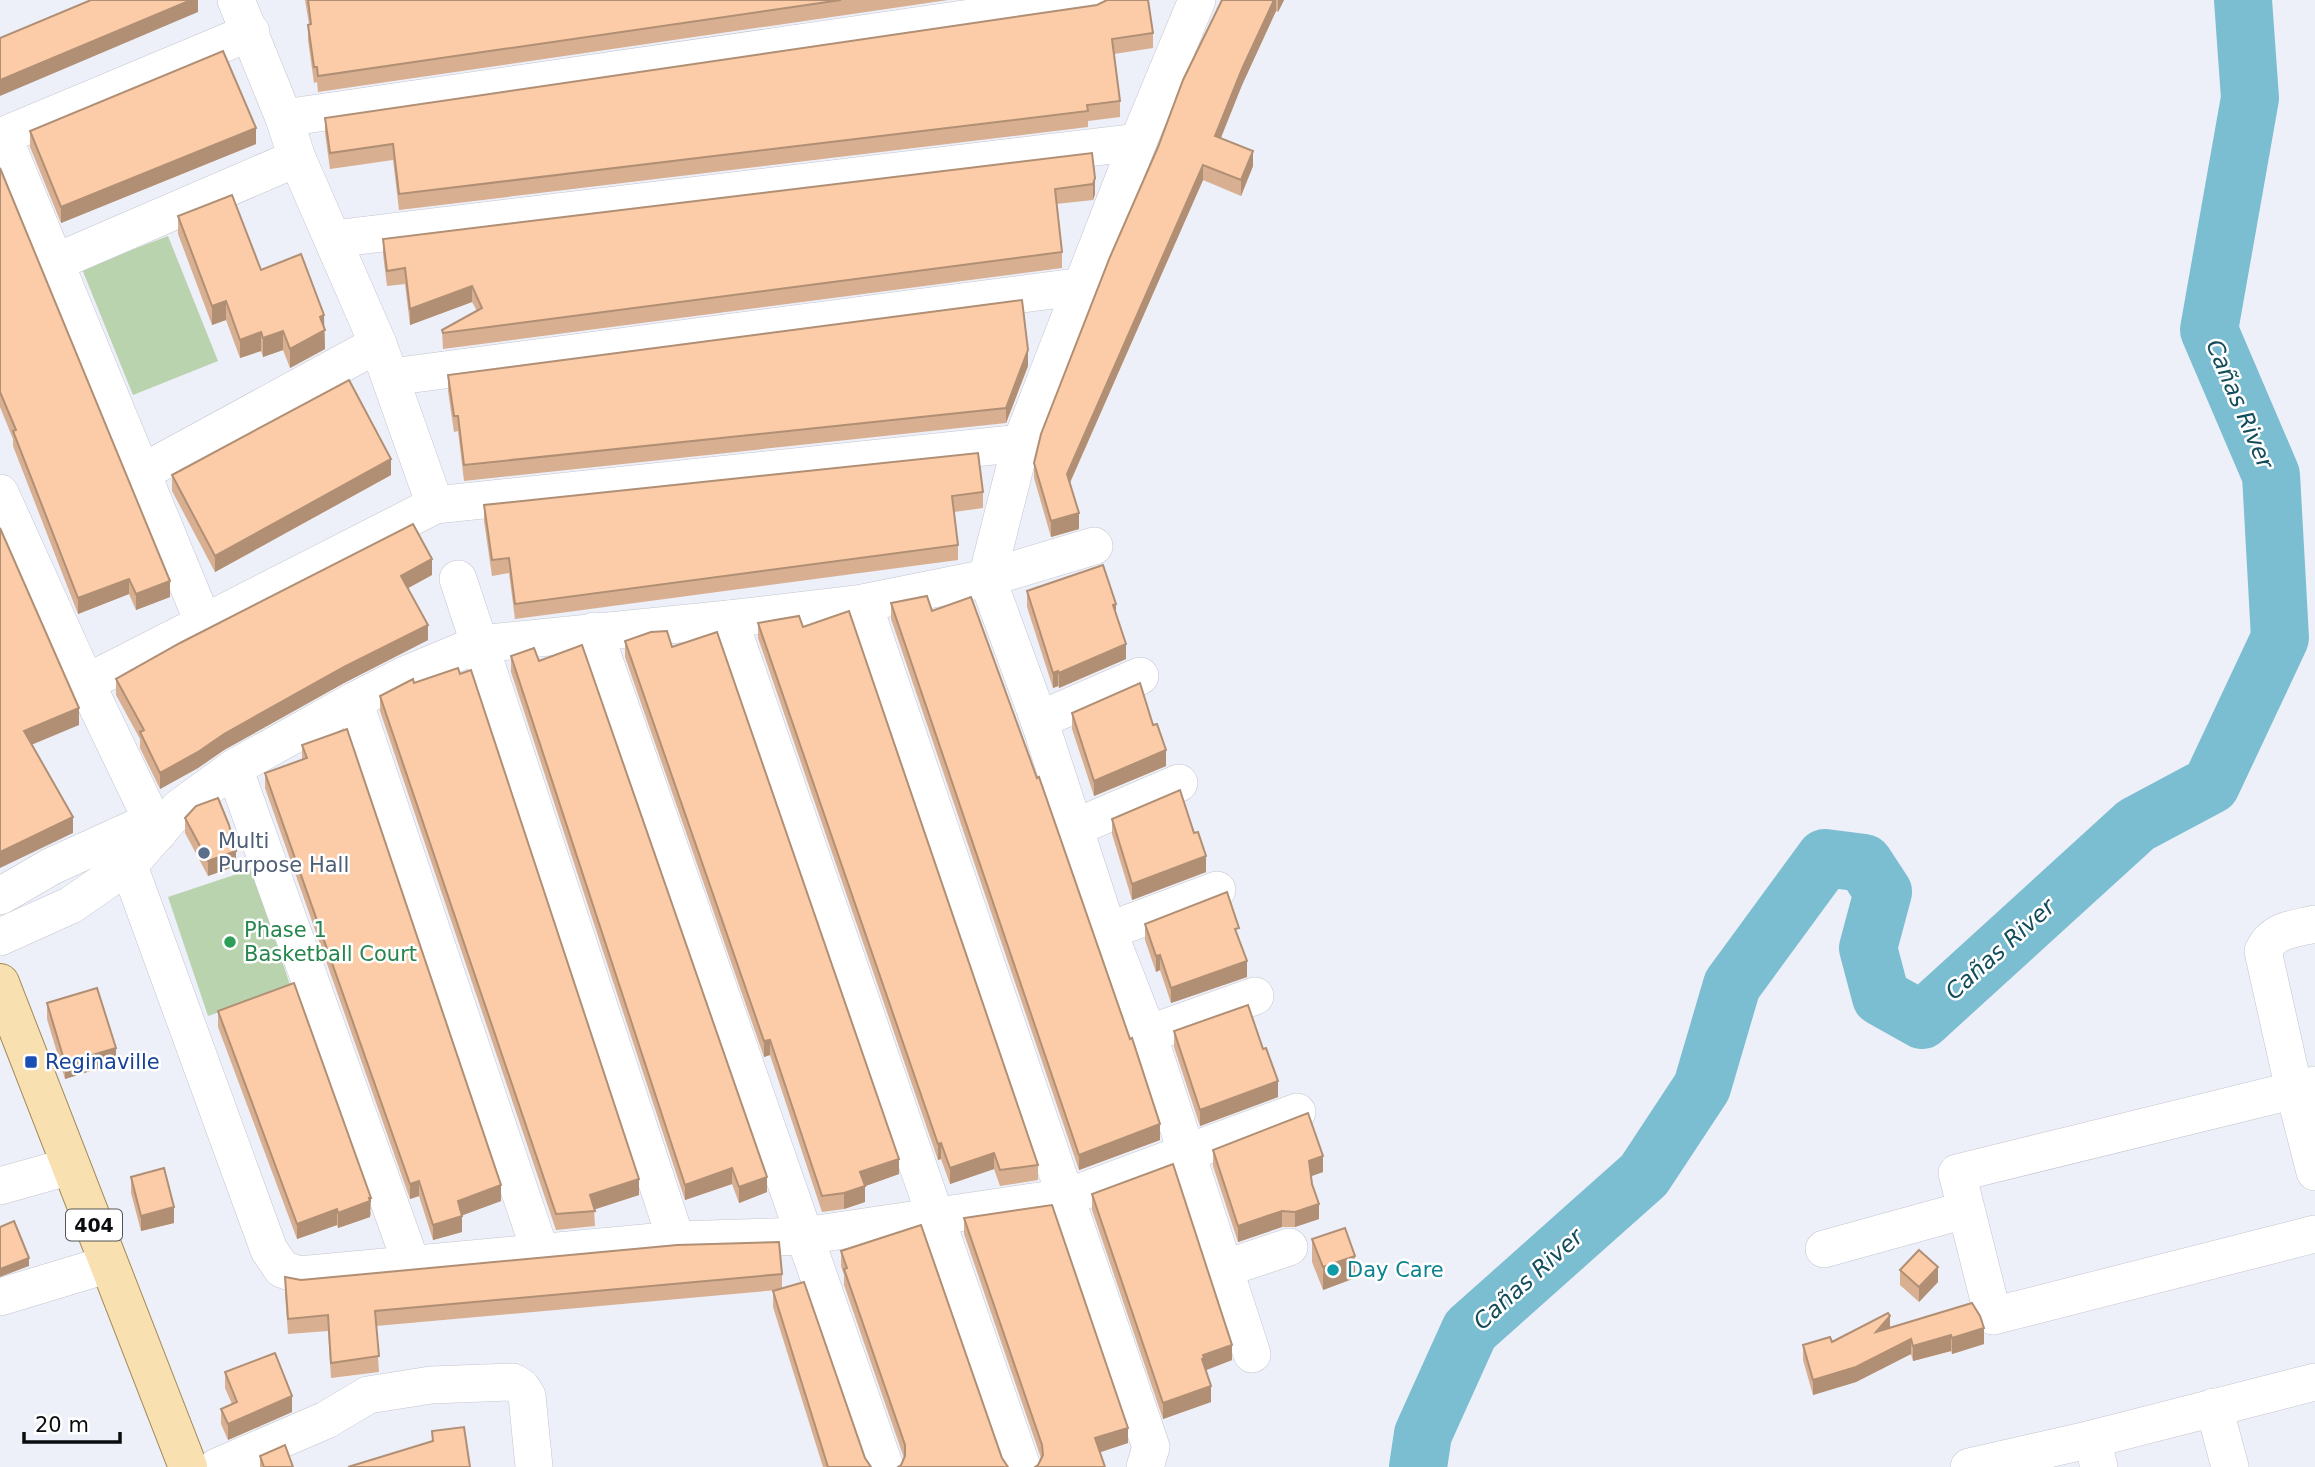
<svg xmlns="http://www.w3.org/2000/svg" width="2315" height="1467" font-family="'DejaVu Sans',sans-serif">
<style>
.green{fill:#b9d3ae}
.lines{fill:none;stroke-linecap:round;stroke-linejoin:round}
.river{stroke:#7cbed1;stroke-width:58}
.minor-casing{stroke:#c3c5cf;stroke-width:38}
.major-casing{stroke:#a28856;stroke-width:40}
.minor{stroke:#fff;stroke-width:37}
.major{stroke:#f8e0b0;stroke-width:38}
.wall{fill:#d8af90}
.shaded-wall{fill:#b08f75}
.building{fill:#fbcca7;stroke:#b08f75;stroke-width:2}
.service-dot{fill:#5c6f8a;stroke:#fff;stroke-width:2.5}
.leisure-dot{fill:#2e9e5b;stroke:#fff;stroke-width:2.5}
.transit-dot{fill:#1a4fb4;stroke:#fff;stroke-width:2.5}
.culture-dot{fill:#0f9aa8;stroke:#fff;stroke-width:2.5}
.labels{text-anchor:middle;stroke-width:5;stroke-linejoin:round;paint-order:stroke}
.shield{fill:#fff;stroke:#545557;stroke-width:2}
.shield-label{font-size:19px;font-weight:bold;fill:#0b0c0f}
.service-label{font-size:21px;fill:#4e5e75;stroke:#fff;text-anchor:start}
.leisure-label{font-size:21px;fill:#27864d;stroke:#fff;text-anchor:start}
.transit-label{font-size:21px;fill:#164399;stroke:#fff;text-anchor:start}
.culture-label{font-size:21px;fill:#0d838f;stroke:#fff;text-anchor:start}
.water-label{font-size:23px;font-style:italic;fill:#134c5a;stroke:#fff}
</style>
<rect width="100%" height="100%" fill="#edeff9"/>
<g class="green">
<path d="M168 236 218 361 133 395 82 269Z"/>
<path d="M252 869 291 988 208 1016 168 897Z"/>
</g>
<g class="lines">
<path class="river" d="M1418 1467 1423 1434 1470 1330 1644 1175 1702 1087 1732 985 1825 858 1864 863 1883 892 1868 948 1881 997 1922 1020 2136 825 2211 785 2280 638 2271 475 2209 330 2250 98 2243 0"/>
<g class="minor-casing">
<g id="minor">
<path d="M236 0 284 118 297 158 378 344 435 505"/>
<path d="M1197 0 1138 142 1021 443 987 578 1039 720 1108 931 1148 1034 1252 1354"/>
<path d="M284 118 1094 0"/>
<path d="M3 136 204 624"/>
<path d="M0 137 251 32"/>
<path d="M333 239 1138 142"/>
<path d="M56 262 297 158"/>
<path d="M391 377 1083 286"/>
<path d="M143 472 378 344"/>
<path d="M0 493 86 683 158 833"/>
<path d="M458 579 676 1240"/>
<path d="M863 603 1151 1447 1145 1467"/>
<path d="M729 619 1022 1467"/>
<path d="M594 631 885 1467"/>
<path d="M86 683 435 505 1021 443"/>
<path d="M354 701 540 1251"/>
<path d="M1039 720 1140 676"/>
<path d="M234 768 411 1263"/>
<path d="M1074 828 1179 783"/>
<path d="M118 836 269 1250 282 1269 299 1275 676 1240 804 1236 1067 1197 1297 1112"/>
<path d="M0 896 52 866 140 826"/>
<path d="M2315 924C2294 929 2273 929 2263 951L2294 1090 2315 1172"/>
<path d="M1108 931 1217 890"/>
<path d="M0 937 71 905 130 864 179 808 234 768 354 701 407 674 479 644 729 619 863 603 987 578 1094 546"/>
<path d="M1148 1034 1255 996"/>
<path d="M2315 1085 1957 1173 1993 1316 2315 1234"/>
<path d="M0 1186 71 1166"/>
<path d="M1824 1249 1965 1210"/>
<path d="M1223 1269 1289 1247"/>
<path d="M0 1297 109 1264"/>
<path d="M2214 1407 2230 1467"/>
<path d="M217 1467 326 1420 368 1395 431 1385 513 1382 521 1387 527 1396 534 1467"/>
<path d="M1969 1467 2092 1439"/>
<path d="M2099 1467 2092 1439 2315 1382"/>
</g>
</g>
<g class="major-casing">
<path id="major" d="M0 983 188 1467"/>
</g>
<use href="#minor" class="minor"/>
<use href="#major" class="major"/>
</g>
<g class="wall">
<path d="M305 0H948L318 92 317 82 314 83 308 40V25L309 24Z"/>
<path d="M1222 0H1284L1278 12 1276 11 1242 85 1221 138 1253 166 1241 196 1203 180 1070 483 1079 529 1051 537 1034 478V463Z"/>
<path d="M1106 1 1153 33V48L1114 54 1120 101V117L1088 121V127L399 210 393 160 330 169 325 133V118L1097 5Z"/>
<path d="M30 131 256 144 61 223 30 147Z"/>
<path d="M1092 153 1095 194 1093 200 1056 204 1062 252V268L443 349 442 330 477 311 472 302 410 325 405 284 387 286 383 254V239Z"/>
<path d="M0 168 170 597 136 610 129 594 78 614 13 446V439L0 407Z"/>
<path d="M178 216 261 270 324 327 325 349 290 368 283 350 263 357 261 351 240 358 226 320 212 325 178 234Z"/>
<path d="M1028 366 1006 423 464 481 458 431 454 432 448 391V375Z"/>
<path d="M172 475H391L215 572 172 491Z"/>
<path d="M983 492V508L954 512 958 545V560L515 619 509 573 492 576 484 521V505Z"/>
<path d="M432 575 408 588 428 640 344 683 224 750 198 768 160 789 140 748V739L116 695V679Z"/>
<path d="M1027 591 1116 616 1126 659 1059 688 1058 686 1053 688 1027 607Z"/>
<path d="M891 603 932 611 1160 1140 1079 1170 891 619Z"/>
<path d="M758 623 803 627 1038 1165V1180L1000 1186 994 1169 950 1184 941 1159 938 1160 758 638Z"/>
<path d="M625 641 672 647 899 1174 865 1186V1202L844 1209 822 1212 770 1055 764 1057 625 657Z"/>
<path d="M511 656 539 661 767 1192 739 1203 732 1184 685 1200 511 672Z"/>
<path d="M380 696 639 1195 594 1209 595 1226 556 1230 380 711Z"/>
<path d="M1072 713 1153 725 1166 766 1094 796 1072 729Z"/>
<path d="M302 745 501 1201 462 1215V1232L433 1240 419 1196 410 1199 265 788V773L302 760Z"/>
<path d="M185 818 236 866 208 876 185 833Z"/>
<path d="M1112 819 1194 833 1206 872 1132 900 1112 834Z"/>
<path d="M1145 924 1239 939 1247 977 1171 1003 1160 970 1156 972 1145 940Z"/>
<path d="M47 1003 116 1063 65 1079 47 1019Z"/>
<path d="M218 1011 371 1213 370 1217 338 1228 337 1225 297 1239 218 1027Z"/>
<path d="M1174 1031 1278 1097 1200 1126 1174 1047Z"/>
<path d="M1213 1150 1323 1172 1311 1176 1319 1219 1295 1227H1282L1238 1242 1213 1166Z"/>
<path d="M131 1177 174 1223 141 1231 131 1193Z"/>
<path d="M1092 1194 1232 1360 1205 1370 1211 1402 1163 1419 1092 1210Z"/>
<path d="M964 1218 1128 1443 1100 1452 1038 1465 1041 1458 964 1234Z"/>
<path d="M1312 1239 1355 1278 1323 1290 1312 1262Z"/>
<path d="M841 1251 1002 1458 901 1465 904 1458 844 1285V1275L841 1266Z"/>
<path d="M1900 1270 1938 1282 1919 1302 1900 1285Z"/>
<path d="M782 1274V1288L865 1458 871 1467H823L773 1307V1291L777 1290 376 1326 379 1372 331 1378 328 1331 288 1334 285 1292V1277L301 1280Z"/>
<path d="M1972 1303 1984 1344 1952 1354 1951 1351 1913 1361 1911 1354 1856 1382 1813 1395 1803 1360V1345L1832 1342 1890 1327Z"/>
<path d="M225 1372 292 1412 228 1440 221 1424V1409L232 1404 225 1388Z"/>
<path d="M260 1456 293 1467H260Z"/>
</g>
<g class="shaded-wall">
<path d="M191 0H198V12L0 96V80Z"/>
<path d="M1274 0H1276V11L1242 85 1215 152V136L1242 69Z"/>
<path d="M1278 0H1284L1278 12Z"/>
<path d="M256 128V144L61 223V207Z"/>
<path d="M1253 151V166L1241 196V180Z"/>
<path d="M1203 165V180L1067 489V474Z"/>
<path d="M1095 178V194L1093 200V184Z"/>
<path d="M472 286V302L410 325V309Z"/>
<path d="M226 301V320L212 325V306Z"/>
<path d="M324 315 325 349 290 368V349L320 317Z"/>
<path d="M283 331V350L263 357V338Z"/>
<path d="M261 332V351L240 358V340Z"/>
<path d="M1028 350V366L1006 423V408Z"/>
<path d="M391 459V475L215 572V556Z"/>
<path d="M1079 513V529L1051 537V521Z"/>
<path d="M432 559V575L401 592V576Z"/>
<path d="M129 579V594L78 614V598Z"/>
<path d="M170 581V597L136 610V594Z"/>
<path d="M1116 604V620L1113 605Z"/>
<path d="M428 625V640L344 683 224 750 198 768 160 789V773L224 734 344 667Z"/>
<path d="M1126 644V659L1059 688V673Z"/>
<path d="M1058 671V686L1053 688V673Z"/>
<path d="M79 708V725L24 748V731Z"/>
<path d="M1166 750V766L1094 796V781Z"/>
<path d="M73 817V833L0 868V852Z"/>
<path d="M236 851V866L208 876V861Z"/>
<path d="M1206 856V872L1132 900V884Z"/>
<path d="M1160 955V970L1156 972V956Z"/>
<path d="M1247 961V977L1171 1003V988Z"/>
<path d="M770 1040V1055L764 1057V1041Z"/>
<path d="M116 1048V1063L65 1079V1063Z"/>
<path d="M1278 1081V1097L1200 1126V1110Z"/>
<path d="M1160 1124V1140L1079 1170V1155Z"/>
<path d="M941 1143V1159L938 1160V1144Z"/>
<path d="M994 1153V1169L950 1184V1168Z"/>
<path d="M1323 1156V1172L1309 1177V1161Z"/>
<path d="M899 1159V1174L860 1188V1172Z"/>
<path d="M732 1168V1184L685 1200V1185Z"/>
<path d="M767 1177V1192L739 1203V1187Z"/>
<path d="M639 1179V1195L590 1211V1195Z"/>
<path d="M419 1181V1196L410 1199V1184Z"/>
<path d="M501 1185V1201L458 1217V1201Z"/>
<path d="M865 1186V1202L844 1209V1193Z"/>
<path d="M371 1198 370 1217 338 1228V1213Z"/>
<path d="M1319 1204V1219L1295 1227V1212Z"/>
<path d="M174 1207V1223L141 1231V1216Z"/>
<path d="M337 1209V1225L297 1239V1224Z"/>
<path d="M1282 1211V1227L1238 1242V1226Z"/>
<path d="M462 1216V1232L433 1240V1225Z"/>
<path d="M1355 1256V1278L1323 1290V1267Z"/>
<path d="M29 1258V1266L0 1277V1269Z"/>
<path d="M1938 1267V1282L1919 1302V1287Z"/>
<path d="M1890 1316V1332H1876Z"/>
<path d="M1984 1328V1344L1952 1354V1338Z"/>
<path d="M1951 1335V1351L1913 1361V1346Z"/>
<path d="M1911 1339V1354L1856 1382 1813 1395V1380Z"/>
<path d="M1232 1345V1360L1204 1371 1202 1359 1203 1355Z"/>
<path d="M1211 1386V1402L1163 1419V1403Z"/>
<path d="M292 1396V1412L228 1440V1424Z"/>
<path d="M1128 1428V1443L1095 1454V1438Z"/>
</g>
<g class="building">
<path d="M91 0H191L0 80V38Z"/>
<path d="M308 0H841L318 76 317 67H314L308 25 311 24Z"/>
<path d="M1107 0H1148L1153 33 1112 39 1120 101 1087 105 1088 111 399 194 393 144 330 153 325 118 1097 5Z"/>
<path d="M1222 0H1274L1242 69 1215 136 1253 151 1241 180 1203 165 1067 474 1079 513 1051 521 1034 463 1041 434 1110 257 1158 147 1183 80Z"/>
<path d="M223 51 256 128 61 207 30 131Z"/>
<path d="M1092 153 1095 178 1093 184 1055 189 1062 252 443 333 442 330 482 308 472 286 410 309 405 268 387 271 383 239Z"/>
<path d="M0 168 170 581 136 594 129 579 78 598 13 431 16 430 0 392Z"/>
<path d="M232 195 261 270 301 254 324 315 320 317 325 330 290 349 283 331 263 338 261 332 240 340 226 301 212 306 178 216Z"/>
<path d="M1022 300 1028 350 1006 408 464 465 458 416H454L448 375Z"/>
<path d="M349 380 391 459 215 556 172 475Z"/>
<path d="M978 453 983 492 952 496 958 545 515 604 509 558 492 560 484 505Z"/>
<path d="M413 524 432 559 401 576 428 625 344 667 224 734 198 752 160 773 140 732 144 730 116 679 180 643Z"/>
<path d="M0 528 79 708 24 731 73 817 0 852Z"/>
<path d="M1103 565 1116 604 1113 605 1126 644 1059 673 1058 671 1053 673 1027 591Z"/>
<path d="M927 596 932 611 971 597 1037 778 1039 777 1130 1039 1132 1038 1160 1124 1079 1155 891 603Z"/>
<path d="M849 611 1038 1165 1000 1170 994 1153 950 1168 941 1143 938 1144 758 623 799 616 803 627Z"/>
<path d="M667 631 672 647 717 632 899 1159 860 1172 865 1186 844 1193 822 1196 770 1040 764 1041 625 641 651 632Z"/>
<path d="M582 645 767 1177 739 1187 732 1168 685 1185 511 656 534 648 539 661Z"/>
<path d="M458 668 460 674 471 670 639 1179 590 1195 595 1211 556 1214 380 696 413 679 414 683Z"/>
<path d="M1140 683 1153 725 1157 724 1166 750 1094 781 1072 713Z"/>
<path d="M347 729 501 1185 458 1201 462 1216 433 1225 419 1181 410 1184 265 773 307 758 302 745Z"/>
<path d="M1180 790 1194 833 1198 832 1206 856 1132 884 1112 819Z"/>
<path d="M218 798 229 825 236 851 208 861 185 818 196 806Z"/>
<path d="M1227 892 1239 928 1235 929 1247 961 1171 988 1160 955 1156 956 1145 924Z"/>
<path d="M294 983 371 1198H369L370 1201 338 1213 337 1209 297 1224 218 1011Z"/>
<path d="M97 988 116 1048 65 1063 47 1003Z"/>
<path d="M1248 1005 1263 1049 1266 1048 1278 1081 1200 1110 1174 1031Z"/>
<path d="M1308 1113 1323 1156 1309 1161 1312 1184 1319 1204 1295 1212 1282 1211 1238 1226 1213 1150Z"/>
<path d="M1173 1164 1232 1345 1203 1355 1204 1358 1202 1359 1211 1386 1163 1403 1092 1194Z"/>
<path d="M164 1168 174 1207 141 1216 131 1177Z"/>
<path d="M1052 1205 1128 1428 1095 1438 1105 1467H1035L1038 1465 1043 1455 1042 1445 964 1218Z"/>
<path d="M14 1221 29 1258 0 1269V1227Z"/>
<path d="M921 1225 1002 1458 1008 1467H898L901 1465 905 1456V1445L844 1269 847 1268 841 1251Z"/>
<path d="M1345 1228 1355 1256 1323 1267 1312 1239Z"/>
<path d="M779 1242 782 1274 375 1311 379 1356 331 1363 328 1315 288 1319 285 1277 301 1280 677 1245Z"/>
<path d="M1919 1250 1938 1267 1919 1287 1900 1270Z"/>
<path d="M804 1282 865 1458 871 1467H828L773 1291Z"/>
<path d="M1972 1303 1980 1316 1984 1328 1952 1338 1951 1335 1913 1346 1911 1339 1856 1367 1813 1380 1803 1345 1830 1337 1832 1342 1888 1313 1890 1316 1876 1332Z"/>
<path d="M275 1353 292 1396 228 1424 221 1409 237 1402 225 1372Z"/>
<path d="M464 1427 470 1467H348L433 1441 432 1431Z"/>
<path d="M285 1445 293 1467H264L260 1456Z"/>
</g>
<circle class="service-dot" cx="204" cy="853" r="7"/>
<circle class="leisure-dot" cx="230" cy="942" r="7"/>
<rect class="transit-dot" x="24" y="1055" width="14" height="14" rx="3.5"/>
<circle class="culture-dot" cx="1333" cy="1270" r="7"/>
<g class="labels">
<rect class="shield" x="66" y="1209.5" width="56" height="31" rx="5"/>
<g class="shield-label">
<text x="94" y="1232">404</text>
</g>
<g class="service-label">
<text x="218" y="848">Multi<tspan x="218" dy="24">Purpose Hall</tspan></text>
</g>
<g class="leisure-label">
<text x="244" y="937">Phase 1<tspan x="244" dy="24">Basketball Court</tspan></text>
</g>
<g class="transit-label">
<text x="45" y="1069">Reginaville</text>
</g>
<g class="culture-label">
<text x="1347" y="1277">Day Care</text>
</g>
<g class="water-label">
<text transform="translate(2240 404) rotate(67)" y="8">Cañas River</text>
<text transform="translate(2000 949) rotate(-42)" y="8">Cañas River</text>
<text transform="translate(1528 1279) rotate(-42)" y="8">Cañas River</text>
</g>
</g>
<path d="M24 1432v10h96v-10" fill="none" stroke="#0b0c0f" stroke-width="3.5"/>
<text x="35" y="1432" font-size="21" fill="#0b0c0f" stroke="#ffffff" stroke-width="5" paint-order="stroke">20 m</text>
</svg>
